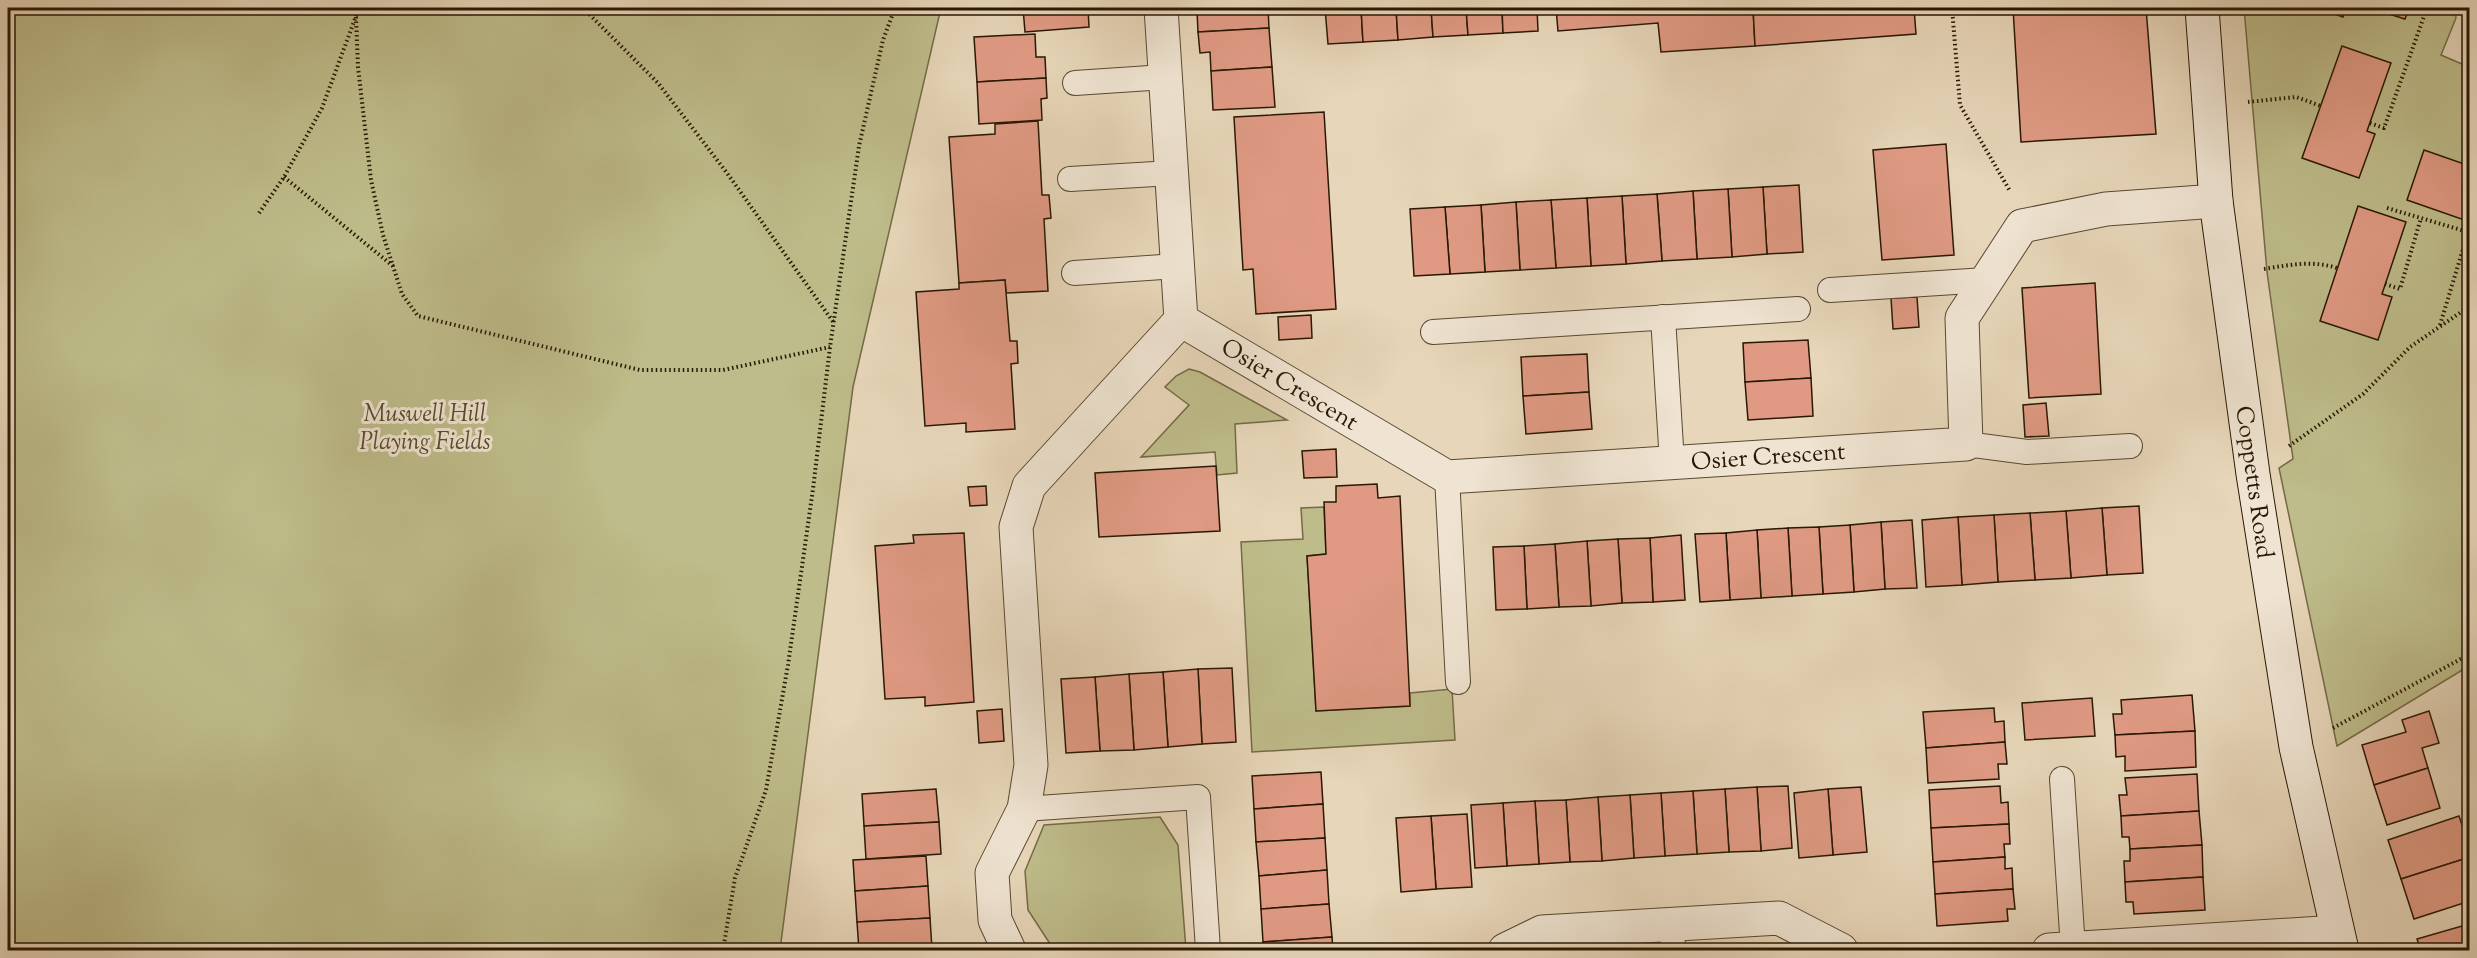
<svg xmlns="http://www.w3.org/2000/svg" width="2477" height="958" font-family="'Sorts Mill Goudy',serif">
<style>
.green{fill:#bebc8a;stroke:#746a46;stroke-width:1.5}
.building{fill:#e09a84;stroke:#291803;stroke-width:1.5}
.lines{fill:none;stroke-linecap:round;stroke-linejoin:round}
.lane-casing{stroke:#584830;stroke-width:26}
.street-casing{stroke:#584830;stroke-width:35}
.secondary-casing{stroke:#291803;stroke-width:35}
.path{stroke:#291803;stroke-width:4;stroke-dasharray:1.5 3;stroke-linecap:butt}
.lane{stroke:#efe4d2;stroke-width:24}
.street{stroke:#efe4d2;stroke-width:33}
.secondary{stroke:#efe4d2;stroke-width:33}
.labels{text-anchor:middle;stroke-width:6;stroke-linejoin:round;paint-order:stroke}
.street-label{font-size:24px;fill:#291803;stroke:#efe4d2}
.park-label{font-size:24px;font-style:italic;fill:#56492c;stroke:#efe4d2}
</style>
<rect width="100%" height="100%" fill="#e7d6b9"/>
<filter id="stains"><feTurbulence type="fractalNoise" baseFrequency=".00333" numOctaves="4"/><feColorMatrix values="0 0 0 0 .2 0 0 0 0 .09 0 0 0 0 .02 0 0 0 .5 -.17"/></filter>
<radialGradient id="worn" r=".72"><stop offset=".6" stop-color="#630" stop-opacity="0"/><stop offset="1" stop-color="#630" stop-opacity=".3"/></radialGradient>
<g class="green">
<path d="M8 8H941L853 387 780 950H8Z"/>
<path d="M2244 8H2455L2456 18 2441 55 2469 67V666L2337 746 2279 468 2293 459 2267 272Z"/>
<path d="M1189 369 1200 372 1287 420 1235 424 1237 473 1217 475 1215 452 1141 457 1189 405 1165 387 1176 376Z"/>
<path d="M1324 507 1326 554 1307 556 1316 711 1410 706V693L1452 689 1455 740 1252 752 1241 542 1303 539 1301 508Z"/>
<path d="M1160 817 1178 845 1186 950H1054L1028 910 1025 871 1044 825Z"/>
</g>
<g class="building">
<path d="M1023 8H1088L1089 27 1025 32Z"/>
<path d="M1207 8H1268L1269 28 1198 32 1197 11 1207 10Z"/>
<path d="M1325 8H1361L1363 42 1328 44Z"/>
<path d="M1361 8H1396L1398 40 1363 42Z"/>
<path d="M1396 8H1431L1433 37 1398 40Z"/>
<path d="M1431 8H1466L1468 35 1433 37Z"/>
<path d="M1466 8H1502L1503 33 1468 35Z"/>
<path d="M1502 8H1537L1538 31 1503 33Z"/>
<path d="M1556 8H1753L1755 46 1661 52 1658 23 1558 31Z"/>
<path d="M1753 8H1914L1916 34 1755 46Z"/>
<path d="M2013 8H2146L2156 134 2021 142Z"/>
<path d="M2318 8H2346L2343 17Z"/>
<path d="M2370 8H2409L2405 19Z"/>
<path d="M1269 28 1272 67 1211 71 1210 52 1200 53 1198 32Z"/>
<path d="M1035 34 1036 57H1045L1046 78 977 82 974 37Z"/>
<path d="M2342 46 2391 63 2367 131 2375 134 2359 178 2302 158Z"/>
<path d="M1272 67 1275 107 1213 110 1211 71Z"/>
<path d="M1046 78 1047 98 1041 99 1042 120 979 124 977 82Z"/>
<path d="M1324 112 1336 309 1256 314 1253 269 1243 270 1234 117Z"/>
<path d="M1038 121 1042 195H1049L1051 218 1044 219 1048 291 1006 293 1005 280 959 283 949 137 995 134V124Z"/>
<path d="M1946 144 1954 255 1882 260 1873 150Z"/>
<path d="M2424 150 2470 166V222L2407 200Z"/>
<path d="M1799 185 1803 252 1767 254 1763 187Z"/>
<path d="M1763 187 1767 254 1732 257 1728 189Z"/>
<path d="M1728 189 1732 257 1697 259 1693 191Z"/>
<path d="M1693 191 1697 259 1662 261 1657 194Z"/>
<path d="M1657 194 1662 261 1626 264 1622 196Z"/>
<path d="M1622 196 1626 264 1591 266 1587 198Z"/>
<path d="M1587 198 1591 266 1556 268 1551 200Z"/>
<path d="M1551 200 1556 268 1520 270 1516 202Z"/>
<path d="M1516 202 1520 270 1485 272 1481 205Z"/>
<path d="M1481 205 1485 272 1450 274 1445 207Z"/>
<path d="M2358 206 2406 222 2382 294 2392 297 2378 340 2320 321Z"/>
<path d="M1445 207 1450 274 1414 276 1410 209Z"/>
<path d="M1005 280 1010 341H1017L1018 363 1011 364 1015 429 966 432V423L925 426 916 292 959 289V283Z"/>
<path d="M2095 283 2101 394 2029 398 2022 288Z"/>
<path d="M1917 297 1919 327 1893 329 1891 298Z"/>
<path d="M1311 315 1312 338 1279 340 1278 317Z"/>
<path d="M1808 340 1811 378 1745 382 1743 343Z"/>
<path d="M1587 354 1589 392 1523 396 1521 357Z"/>
<path d="M1811 378 1813 416 1748 420 1745 382Z"/>
<path d="M1589 392 1592 429 1526 434 1523 396Z"/>
<path d="M2046 403 2049 436 2025 437 2023 405Z"/>
<path d="M1336 449 1337 477 1304 478 1302 451Z"/>
<path d="M1216 466 1220 531 1099 537 1095 473Z"/>
<path d="M1377 484 1378 498 1400 496 1410 706 1316 711 1307 556 1326 554 1324 502H1336V486Z"/>
<path d="M986 486 987 505 970 506 968 487Z"/>
<path d="M2139 506 2143 573 2107 575 2102 508Z"/>
<path d="M2102 508 2107 575 2071 578 2066 511Z"/>
<path d="M2066 511 2071 578 2035 580 2030 513Z"/>
<path d="M2030 513 2035 580 1998 582 1994 515Z"/>
<path d="M1994 515 1998 582 1962 585 1958 517Z"/>
<path d="M1958 517 1962 585 1926 587 1922 520Z"/>
<path d="M1912 520 1917 588 1885 589 1881 522Z"/>
<path d="M1881 522 1885 589 1854 592 1850 525Z"/>
<path d="M1850 525 1854 592 1823 594 1819 527Z"/>
<path d="M1819 527 1823 594 1792 596 1788 528Z"/>
<path d="M1788 528 1792 596 1761 598 1757 530Z"/>
<path d="M1757 530 1761 598 1730 600 1726 533Z"/>
<path d="M964 533 974 702 925 706V697L885 699 875 546 914 543 913 535Z"/>
<path d="M1726 533 1730 600 1700 602 1695 534Z"/>
<path d="M1681 535 1685 600 1653 602 1650 538Z"/>
<path d="M1650 538 1653 602 1622 603 1618 539Z"/>
<path d="M1618 539 1622 603 1591 606 1587 541Z"/>
<path d="M1587 541 1591 606 1559 607 1555 544Z"/>
<path d="M1555 544 1559 607 1527 609 1524 546Z"/>
<path d="M1524 546 1527 609 1496 610 1493 547Z"/>
<path d="M1232 668 1236 742 1202 744 1198 669Z"/>
<path d="M1198 669 1202 744 1168 747 1163 672Z"/>
<path d="M1163 672 1168 747 1134 750 1129 674Z"/>
<path d="M1129 674 1134 750 1100 751 1095 677Z"/>
<path d="M1095 677 1100 751 1066 753 1061 679Z"/>
<path d="M2192 695 2195 731 2115 735 2113 714H2122L2121 700Z"/>
<path d="M2092 698 2095 736 2025 740 2022 703Z"/>
<path d="M1994 708 1995 722 2004 721 2005 742 1926 748 1923 712Z"/>
<path d="M1002 709 1004 741 979 743 977 711Z"/>
<path d="M2429 711 2439 743 2422 748 2428 768 2374 785 2362 745 2406 732 2402 720Z"/>
<path d="M2195 731 2196 767 2125 771V756L2116 757 2115 735Z"/>
<path d="M2005 742 2007 764H1998L1999 779 1928 783 1926 748Z"/>
<path d="M2428 768 2440 808 2387 825 2374 785Z"/>
<path d="M1321 772 1323 804 1254 809 1252 776Z"/>
<path d="M2197 774 2199 811 2121 816 2119 795H2127L2125 778Z"/>
<path d="M1788 786 1792 848 1761 851 1757 787Z"/>
<path d="M2000 786 2001 803 2008 802 2009 824 1931 828 1929 790Z"/>
<path d="M1757 787 1761 851 1729 852 1725 789Z"/>
<path d="M1861 787 1867 852 1833 855 1828 789Z"/>
<path d="M936 789 939 822 864 826 862 794Z"/>
<path d="M1725 789 1729 852 1697 854 1693 791Z"/>
<path d="M1828 789 1833 855 1799 858 1794 793Z"/>
<path d="M1693 791 1697 854 1665 856 1661 793Z"/>
<path d="M1661 793 1665 856 1634 858 1630 795Z"/>
<path d="M1630 795 1634 858 1602 861 1598 797Z"/>
<path d="M1598 797 1602 861 1570 862 1566 800Z"/>
<path d="M1566 800 1570 862 1539 864 1535 801Z"/>
<path d="M1535 801 1539 864 1507 866 1503 803Z"/>
<path d="M1503 803 1507 866 1475 868 1471 805Z"/>
<path d="M1323 804 1325 838 1256 842 1254 809Z"/>
<path d="M2199 811 2202 845 2130 849 2129 837H2122L2121 816Z"/>
<path d="M1467 814 1472 887 1436 889 1431 816Z"/>
<path d="M1431 816 1436 889 1401 892 1396 818Z"/>
<path d="M2459 816 2470 848V857L2401 879 2388 840Z"/>
<path d="M939 822 941 854 866 859 864 826Z"/>
<path d="M2009 824 2010 844H2004L2005 857 1933 862 1931 828Z"/>
<path d="M1325 838 1327 870 1259 876 1256 842Z"/>
<path d="M2202 845 2203 877 2125 882 2124 861H2130V849Z"/>
<path d="M926 856 928 886 855 891 853 860Z"/>
<path d="M2005 857V869L2012 868 2013 889 1935 894 1933 862Z"/>
<path d="M2470 857V901L2414 919 2401 879Z"/>
<path d="M1327 870 1329 904 1261 909 1259 876Z"/>
<path d="M2203 877 2205 910 2134 914 2133 902H2126L2125 882Z"/>
<path d="M928 886 930 918 857 922 855 891Z"/>
<path d="M2013 889 2015 909H2007L2008 921 1937 926 1935 894Z"/>
<path d="M1329 904 1332 937 1263 942 1261 909Z"/>
<path d="M930 918 932 949 859 950 857 922Z"/>
<path d="M2469 924 2470 950H2421L2417 939Z"/>
<path d="M1332 937 1333 950H1264L1263 942Z"/>
</g>
<g class="lines">
<g class="lane-casing">
<g id="lane">
<path d="M1075 83 1165 77"/>
<path d="M1070 179 1172 173"/>
<path d="M1074 273 1177 266"/>
<path d="M1830 290 1986 280"/>
<path d="M1663 317 1672 463"/>
<path d="M1433 332 1798 309"/>
<path d="M1966 444 2027 452 2130 446"/>
<path d="M1447 477 1458 682"/>
<path d="M2062 779 2073 949"/>
<path d="M1024 809 1198 797 1208 950"/>
<path d="M1672 924 1673 950"/>
</g>
</g>
<g class="street-casing">
<g id="street">
<path d="M1181 320 1447 477 1966 444 1962 318 2022 226 2106 209 2216 201"/>
<path d="M1009 950 995 920 992 873 1024 809 1031 765 1016 527 1029 486 1181 320 1161 8"/>
<path d="M1505 950 1542 932 1779 918 1841 950"/>
<path d="M2049 950 2337 932"/>
</g>
</g>
<g class="secondary-casing">
<path id="secondary" d="M2202 8 2216 201 2253 474 2296 747 2342 950"/>
</g>
<g class="path">
<path d="M583 8 658 83 727 173 834 323"/>
<path d="M1952 8 1960 105 2010 191"/>
<path d="M356 17 358 67 371 180 383 235 402 294 418 316 640 370H723L830 347"/>
<path d="M2248 102 2296 97 2321 106"/>
<path d="M2370 123 2384 128 2427 8"/>
<path d="M284 177 393 266"/>
<path d="M2387 208 2468 232"/>
<path d="M259 213 284 177 322 108 359 8"/>
<path d="M2264 269C2289 265 2312 260 2337 268"/>
<path d="M2385 284 2400 289 2421 218"/>
<path d="M2440 325 2470 226"/>
<path d="M2289 446 2363 394 2410 347 2470 306"/>
<path d="M2333 728 2470 654"/>
<path d="M723 950 735 878 766 790 788 665 813 489 830 347 859 146 883 40 895 8"/>
</g>
<use href="#lane" class="lane"/>
<use href="#street" class="street"/>
<use href="#secondary" class="secondary"/>
</g>
<g class="labels">
<g class="street-label">
<text transform="translate(1290 384) rotate(31)" y="8">Osier Crescent</text>
<text transform="translate(1768 456) rotate(-4)" y="8">Osier Crescent</text>
<text transform="translate(2255 482) rotate(82)" y="8">Coppetts Road</text>
</g>
<g class="park-label">
<text x="425" y="421">Muswell Hill<tspan x="425" dy="28">Playing Fields</tspan></text>
</g>
</g>
<rect width="2477" height="958" fill="none" stroke="#e7d6b9" stroke-width="30"/>
<rect x="9" y="9" width="2459" height="940" fill="none" stroke="#291803" stroke-width="3"/>
<rect x="15" y="15" width="2447" height="928" fill="none" stroke="#291803" stroke-width="1.5"/>
<rect width="100%" height="100%" filter="url(#stains)"/>
<rect width="100%" height="100%" fill="url(#worn)"/>
</svg>
